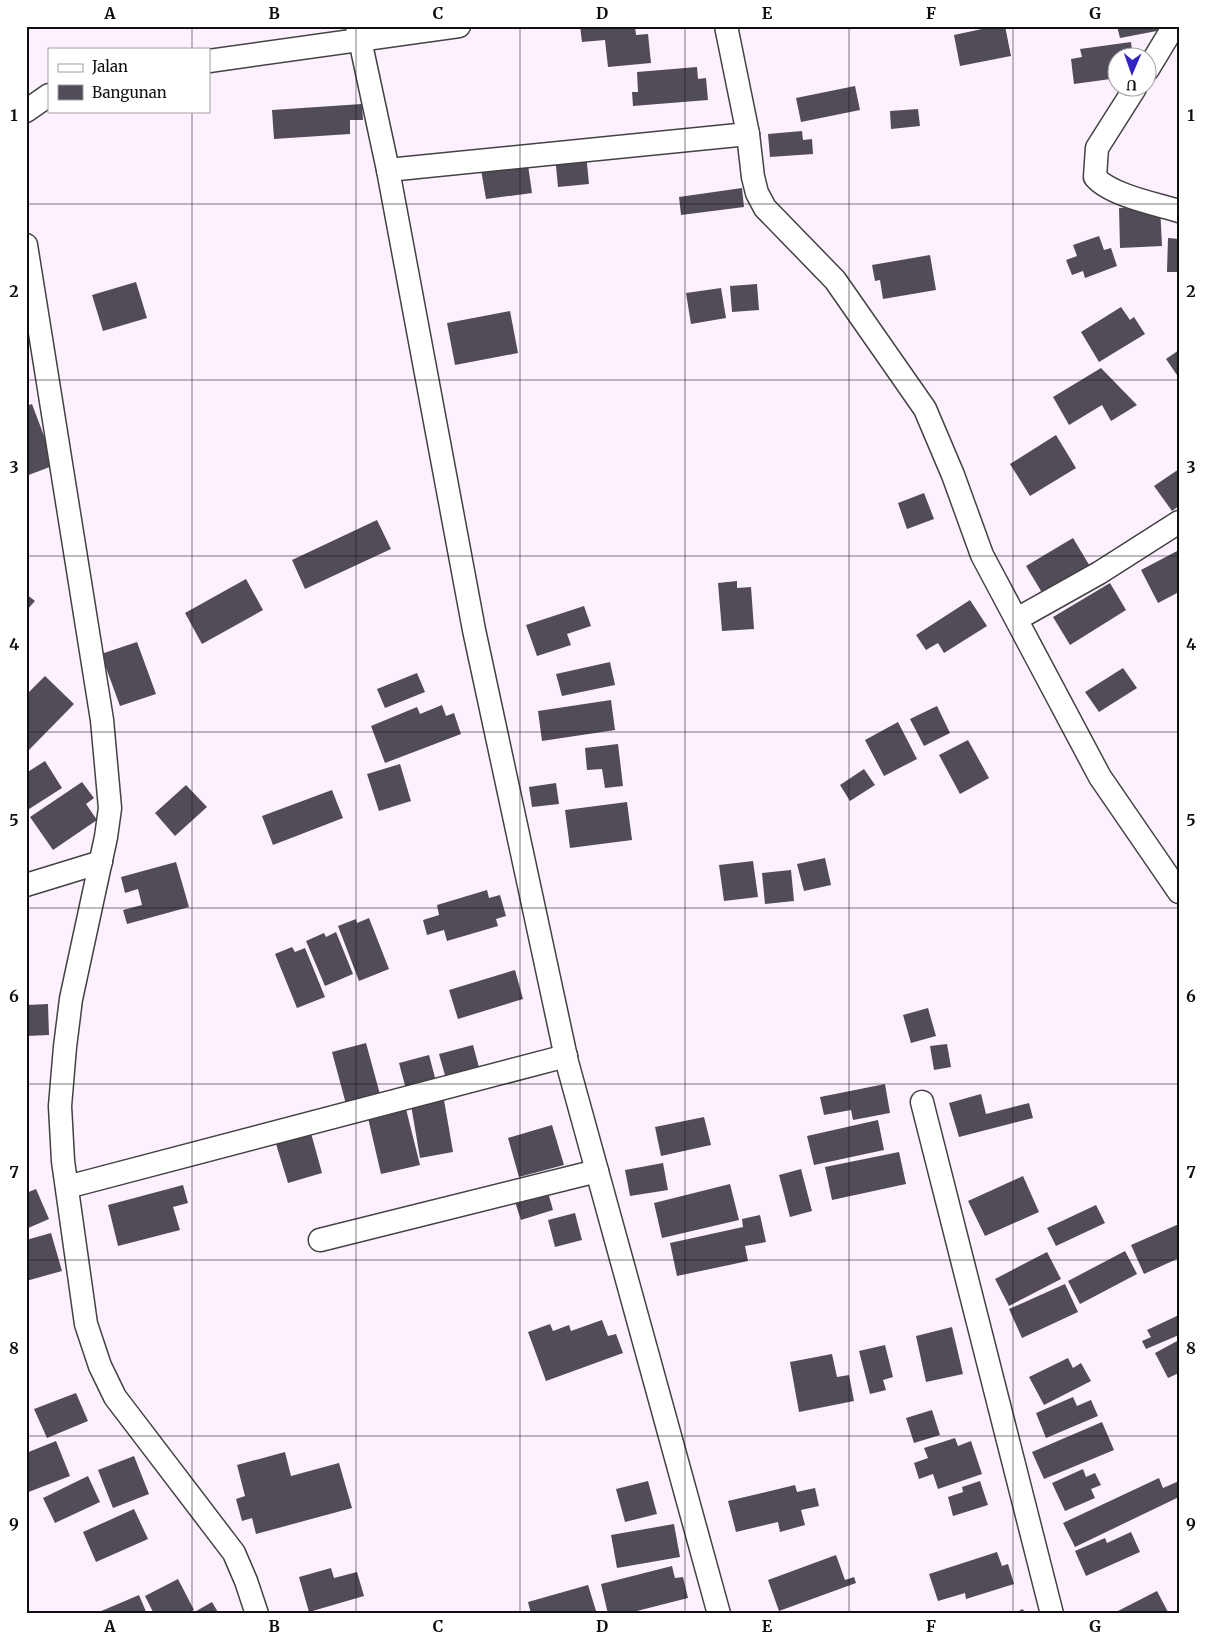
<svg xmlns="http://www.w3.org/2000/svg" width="1205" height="1640" font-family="Merriweather,serif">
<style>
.building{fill:#524b58}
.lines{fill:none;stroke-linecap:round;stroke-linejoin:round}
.minor-casing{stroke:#424242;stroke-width:25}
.minor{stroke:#fff;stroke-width:22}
.grid{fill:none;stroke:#0f0f0f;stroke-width:1;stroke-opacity:0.55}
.neatline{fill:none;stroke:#0f0f0f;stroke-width:2}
.grid-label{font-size:16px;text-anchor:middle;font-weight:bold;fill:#0f0f0f}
</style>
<rect width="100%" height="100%" fill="#fef1ff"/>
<g class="building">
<path d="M580 26H635L636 35 648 34 651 63 608 67 605 40 582 42Z"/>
<path d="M996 26H1005L1011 56 960 66 954 35Z"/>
<path d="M1117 26H1161L1162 30 1120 38Z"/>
<path d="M1131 42 1133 58H1118V78L1074 84 1071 59 1082 57 1080 49Z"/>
<path d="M697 67 698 79 706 78 708 100 633 106 632 92H638L637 72Z"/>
<path d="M855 86 860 110 801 122 796 98Z"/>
<path d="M362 104 363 120H350V134L274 139 272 110Z"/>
<path d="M918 109 920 126 891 129 890 111Z"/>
<path d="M802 131 803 140 812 139 813 154 770 157 768 134Z"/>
<path d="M586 153 589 184 558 187 555 156Z"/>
<path d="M527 158 532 193 486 199 480 164Z"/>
<path d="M742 188 744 207 681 215 679 197Z"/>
<path d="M1160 206 1162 246 1120 248 1119 208Z"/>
<path d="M1099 236 1104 250 1111 248 1117 266 1085 278 1083 271 1072 275 1066 260 1077 256 1073 245Z"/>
<path d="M1168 238 1179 239V272H1167Z"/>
<path d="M930 255 936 290 883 299 880 280 875 281 872 265Z"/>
<path d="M136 282 147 318 103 331 92 295Z"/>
<path d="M757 284 759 310 732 312 730 286Z"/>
<path d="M721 288 726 318 691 324 686 293Z"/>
<path d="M1121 307 1130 320 1134 317 1145 334 1099 362 1081 332Z"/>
<path d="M510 311 518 353 455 365 447 323Z"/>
<path d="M1179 350V378L1166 359Z"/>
<path d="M1101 368 1137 405 1111 421 1102 405 1069 425 1053 397Z"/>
<path d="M32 404 55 465 26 476V406Z"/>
<path d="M1056 435 1076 468 1030 496 1010 464Z"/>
<path d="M1179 469V506L1172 511 1154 486Z"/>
<path d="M924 493 934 519 907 529 898 503Z"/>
<path d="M377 520 391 549 305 589 292 560Z"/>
<path d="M1073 538 1091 568 1044 596 1026 566Z"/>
<path d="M1179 550V592L1158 603 1141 570Z"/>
<path d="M246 579 263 610 202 644 185 613Z"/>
<path d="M737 581V588L751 587 754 629 722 631 718 583Z"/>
<path d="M1110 583 1126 610 1070 645 1053 617Z"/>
<path d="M26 594 35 601 26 611Z"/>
<path d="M970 600 987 626 944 653 938 643 926 650 916 635Z"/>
<path d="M584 606 591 626 567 634 571 645 537 656 526 625Z"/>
<path d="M137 642 156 694 120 706 101 654Z"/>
<path d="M610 662 615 685 562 696 556 674Z"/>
<path d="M1123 668 1137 688 1099 712 1085 692Z"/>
<path d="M417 673 425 692 385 708 377 689Z"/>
<path d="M45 676 74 704 26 753V695Z"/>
<path d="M611 700 615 730 542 741 538 711Z"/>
<path d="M442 705 446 716 454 713 461 734 385 763 371 726 417 707 420 714Z"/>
<path d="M937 706 950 733 924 746 910 719Z"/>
<path d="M898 722 917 759 884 776 865 740Z"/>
<path d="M968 740 989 778 960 794 939 755Z"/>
<path d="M618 744 623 786 605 788 602 769 587 770 585 748Z"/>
<path d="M45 761 62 788 26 811V773Z"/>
<path d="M400 764 411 801 379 811 367 774Z"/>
<path d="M864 769 875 785 850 801 840 785Z"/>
<path d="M82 782 94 798 86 804 97 820 53 850 30 817Z"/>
<path d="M556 783 559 804 532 807 529 787Z"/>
<path d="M186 785 207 807 175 836 155 813Z"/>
<path d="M332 790 343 818 273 845 262 816Z"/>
<path d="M627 802 632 840 570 848 565 810Z"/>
<path d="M825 858 831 885 804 891 797 864Z"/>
<path d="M753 861 758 897 724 901 719 865Z"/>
<path d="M176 862 189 907 127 924 123 910 142 905 138 889 125 893 121 877Z"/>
<path d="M791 870 794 901 765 904 762 873Z"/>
<path d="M487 890 489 898 500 895 506 916 496 919 498 926 447 941 444 930 427 935 423 920 439 915 437 905Z"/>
<path d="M369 918 389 969 359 981 338 926 356 919 357 923Z"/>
<path d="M336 932 353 974 325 986 306 941 324 933 326 937Z"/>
<path d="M292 947 295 952 305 948 325 997 297 1008 275 954Z"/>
<path d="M515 970 523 999 458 1019 449 990Z"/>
<path d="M48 1004 49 1035 26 1036V1005Z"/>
<path d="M928 1008 936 1036 911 1043 903 1015Z"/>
<path d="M366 1043 381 1098 347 1108 332 1052Z"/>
<path d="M947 1044 951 1067 934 1070 930 1046Z"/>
<path d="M473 1045 480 1071 446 1079 439 1054Z"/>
<path d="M429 1055 437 1085 407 1093 399 1063Z"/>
<path d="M885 1084 890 1113 853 1120 851 1110 824 1115 820 1097Z"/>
<path d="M981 1094 986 1114 1029 1103 1033 1118 959 1137 949 1103Z"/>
<path d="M444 1100 453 1152 420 1158 411 1105Z"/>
<path d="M406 1109 420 1165 381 1174 368 1118Z"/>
<path d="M704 1117 711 1145 661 1156 655 1127Z"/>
<path d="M878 1120 884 1150 814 1165 807 1136Z"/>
<path d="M552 1125 564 1165 519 1177 508 1138Z"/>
<path d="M311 1133 322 1173 288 1183 276 1144Z"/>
<path d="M899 1152 906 1184 832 1200 825 1167Z"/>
<path d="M663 1163 668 1190 630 1196 625 1170Z"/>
<path d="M801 1169 812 1211 790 1217 779 1175Z"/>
<path d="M1023 1176 1039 1212 985 1236 968 1201Z"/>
<path d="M730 1184 739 1220 662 1238 654 1203Z"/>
<path d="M183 1185 188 1203 173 1207 180 1230 118 1246 108 1205Z"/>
<path d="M36 1189 49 1219 26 1229V1193Z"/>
<path d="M547 1189 553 1210 521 1220 514 1199Z"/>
<path d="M1096 1205 1105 1223 1056 1246 1047 1228Z"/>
<path d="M575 1213 582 1240 555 1247 548 1220Z"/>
<path d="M760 1215 766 1242 745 1246 748 1261 677 1276 670 1243 743 1227 742 1219Z"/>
<path d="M1179 1224V1258L1144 1274 1131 1245Z"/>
<path d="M51 1233 62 1271 26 1281V1240Z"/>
<path d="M1125 1251 1137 1274 1080 1304 1068 1281Z"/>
<path d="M1047 1252 1061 1279 1009 1306 995 1279Z"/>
<path d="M1065 1284 1078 1312 1022 1338 1009 1309Z"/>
<path d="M1179 1315V1335L1146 1349 1142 1341 1151 1337 1147 1330Z"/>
<path d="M602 1320 608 1336 616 1334 623 1353 546 1381 528 1332 550 1324 553 1331 569 1325 571 1331Z"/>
<path d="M952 1327 963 1374 926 1382 916 1336Z"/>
<path d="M1179 1340V1373L1168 1378 1155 1353Z"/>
<path d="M885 1345 893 1377 883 1380 886 1390 870 1394 859 1351Z"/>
<path d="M832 1354 837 1377 849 1375 854 1401 799 1412 790 1362Z"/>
<path d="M1068 1358 1073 1368 1081 1363 1091 1381 1044 1405 1029 1377Z"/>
<path d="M76 1393 88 1421 47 1438 34 1409Z"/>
<path d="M1073 1397 1077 1406 1091 1400 1098 1416 1046 1438 1036 1413Z"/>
<path d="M932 1410 940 1435 914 1443 906 1418Z"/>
<path d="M1102 1422 1114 1450 1044 1479 1032 1452Z"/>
<path d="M955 1438 958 1446 971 1441 982 1474 938 1489 933 1474 919 1479 914 1463 928 1458 924 1448Z"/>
<path d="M56 1441 70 1476 26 1493V1453Z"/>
<path d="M285 1452 291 1476 339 1463 352 1508 256 1534 252 1518 242 1521 236 1499 245 1496 237 1465Z"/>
<path d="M134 1456 149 1494 113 1508 98 1470Z"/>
<path d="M1083 1469 1086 1477 1095 1473 1101 1485 1091 1489 1095 1498 1065 1511 1052 1483Z"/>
<path d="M88 1476 100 1502 55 1523 43 1498Z"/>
<path d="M1159 1478 1163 1488 1179 1481V1497L1075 1547 1063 1523Z"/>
<path d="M648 1481 657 1514 625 1522 616 1489Z"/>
<path d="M980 1481 988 1505 953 1516 948 1497 963 1492 962 1487Z"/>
<path d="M795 1485 797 1492 815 1488 819 1506 801 1510 805 1525 780 1532 778 1522 736 1532 728 1501Z"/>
<path d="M134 1509 148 1539 96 1562 83 1532Z"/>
<path d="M674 1524 680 1557 617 1568 611 1535Z"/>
<path d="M1131 1532 1140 1552 1086 1576 1075 1551 1105 1538 1107 1543Z"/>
<path d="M997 1552 1002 1566 1008 1564 1014 1584 966 1599 965 1593 938 1601 929 1574Z"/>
<path d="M836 1555 845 1580 854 1577 856 1583 779 1611 768 1580Z"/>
<path d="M672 1566 675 1578 683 1577 688 1598 625 1614H608L601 1584Z"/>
<path d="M331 1568 334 1578 357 1572 364 1596 309 1612 299 1577Z"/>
<path d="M178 1579 194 1610 186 1614H154L145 1596Z"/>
<path d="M588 1585 597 1614H531L528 1602Z"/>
<path d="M1157 1591 1169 1614H1112Z"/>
<path d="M139 1595 147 1614H100L99 1612Z"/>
<path d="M212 1602 219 1614H191Z"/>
<path d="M1023 1609 1025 1614H1012Z"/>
</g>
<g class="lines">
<g class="minor-casing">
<g id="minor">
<path d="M357 26 388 170 474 630 567 1062 719 1614"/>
<path d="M726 26 748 134 753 177 757 193 765 208 835 280 925 409 953 475 982 555 1100 777 1179 892"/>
<path d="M209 61 459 26"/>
<path d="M1148 69 1174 26"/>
<path d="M1135 88 1097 148 1095 177C1110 195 1156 204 1179 211"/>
<path d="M26 111 49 95"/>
<path d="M388 170 748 134"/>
<path d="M26 245 102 720 110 808 106 837 71 999 65 1047 60 1106 63 1161 86 1324 100 1366 115 1397 234 1553 246 1581 257 1614"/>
<path d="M1017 619 1099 573 1179 522"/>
<path d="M26 885 101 862"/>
<path d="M922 1102 1052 1614"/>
<path d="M67 1187 566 1056"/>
<path d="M320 1240 597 1171"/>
</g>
</g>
<use href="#minor" class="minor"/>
</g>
<path class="grid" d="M192 26V49M356 26V1614M520 26V1614M685 26V1614M849 26V1614M1013 26V1614M192 111V1614M26 204H1179M26 380H1179M26 556H1179M26 732H1179M26 908H1179M26 1084H1179M26 1260H1179M26 1436H1179"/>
<rect width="1205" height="1640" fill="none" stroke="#ffffff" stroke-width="55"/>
<rect x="48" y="48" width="162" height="65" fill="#ffffff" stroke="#9f9f9f"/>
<rect x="58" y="64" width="25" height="8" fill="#ffffff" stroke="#9f9f9f"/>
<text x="92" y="72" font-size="15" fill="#0f0f0f">Jalan</text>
<rect x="58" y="85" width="25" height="15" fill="#524b58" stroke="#9f9f9f"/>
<text x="92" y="98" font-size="15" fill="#0f0f0f">Bangunan</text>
<g transform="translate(1132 72) rotate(182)"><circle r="24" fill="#ffffff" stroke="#9f9f9f"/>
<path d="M0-4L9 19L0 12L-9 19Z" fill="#3423c4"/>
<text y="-8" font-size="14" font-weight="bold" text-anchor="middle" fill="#0f0f0f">U</text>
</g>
<rect x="28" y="28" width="1150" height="1584" class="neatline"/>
<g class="grid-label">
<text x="110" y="19">A</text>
<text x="274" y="19">B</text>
<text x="438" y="19">C</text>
<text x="602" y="19">D</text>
<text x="767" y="19">E</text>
<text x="931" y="19">F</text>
<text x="1095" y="19">G</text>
<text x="14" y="121">1</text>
<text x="1191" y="121">1</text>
<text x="14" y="297">2</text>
<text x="1191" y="297">2</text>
<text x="14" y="473">3</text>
<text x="1191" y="473">3</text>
<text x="14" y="650">4</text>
<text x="1191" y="650">4</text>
<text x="14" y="826">5</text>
<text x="1191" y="826">5</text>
<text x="14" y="1002">6</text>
<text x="1191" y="1002">6</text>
<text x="14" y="1178">7</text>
<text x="1191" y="1178">7</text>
<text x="14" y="1354">8</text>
<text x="1191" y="1354">8</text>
<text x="14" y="1530">9</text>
<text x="1191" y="1530">9</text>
<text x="110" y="1632">A</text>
<text x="274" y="1632">B</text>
<text x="438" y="1632">C</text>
<text x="602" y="1632">D</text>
<text x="767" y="1632">E</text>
<text x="931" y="1632">F</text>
<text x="1095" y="1632">G</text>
</g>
</svg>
